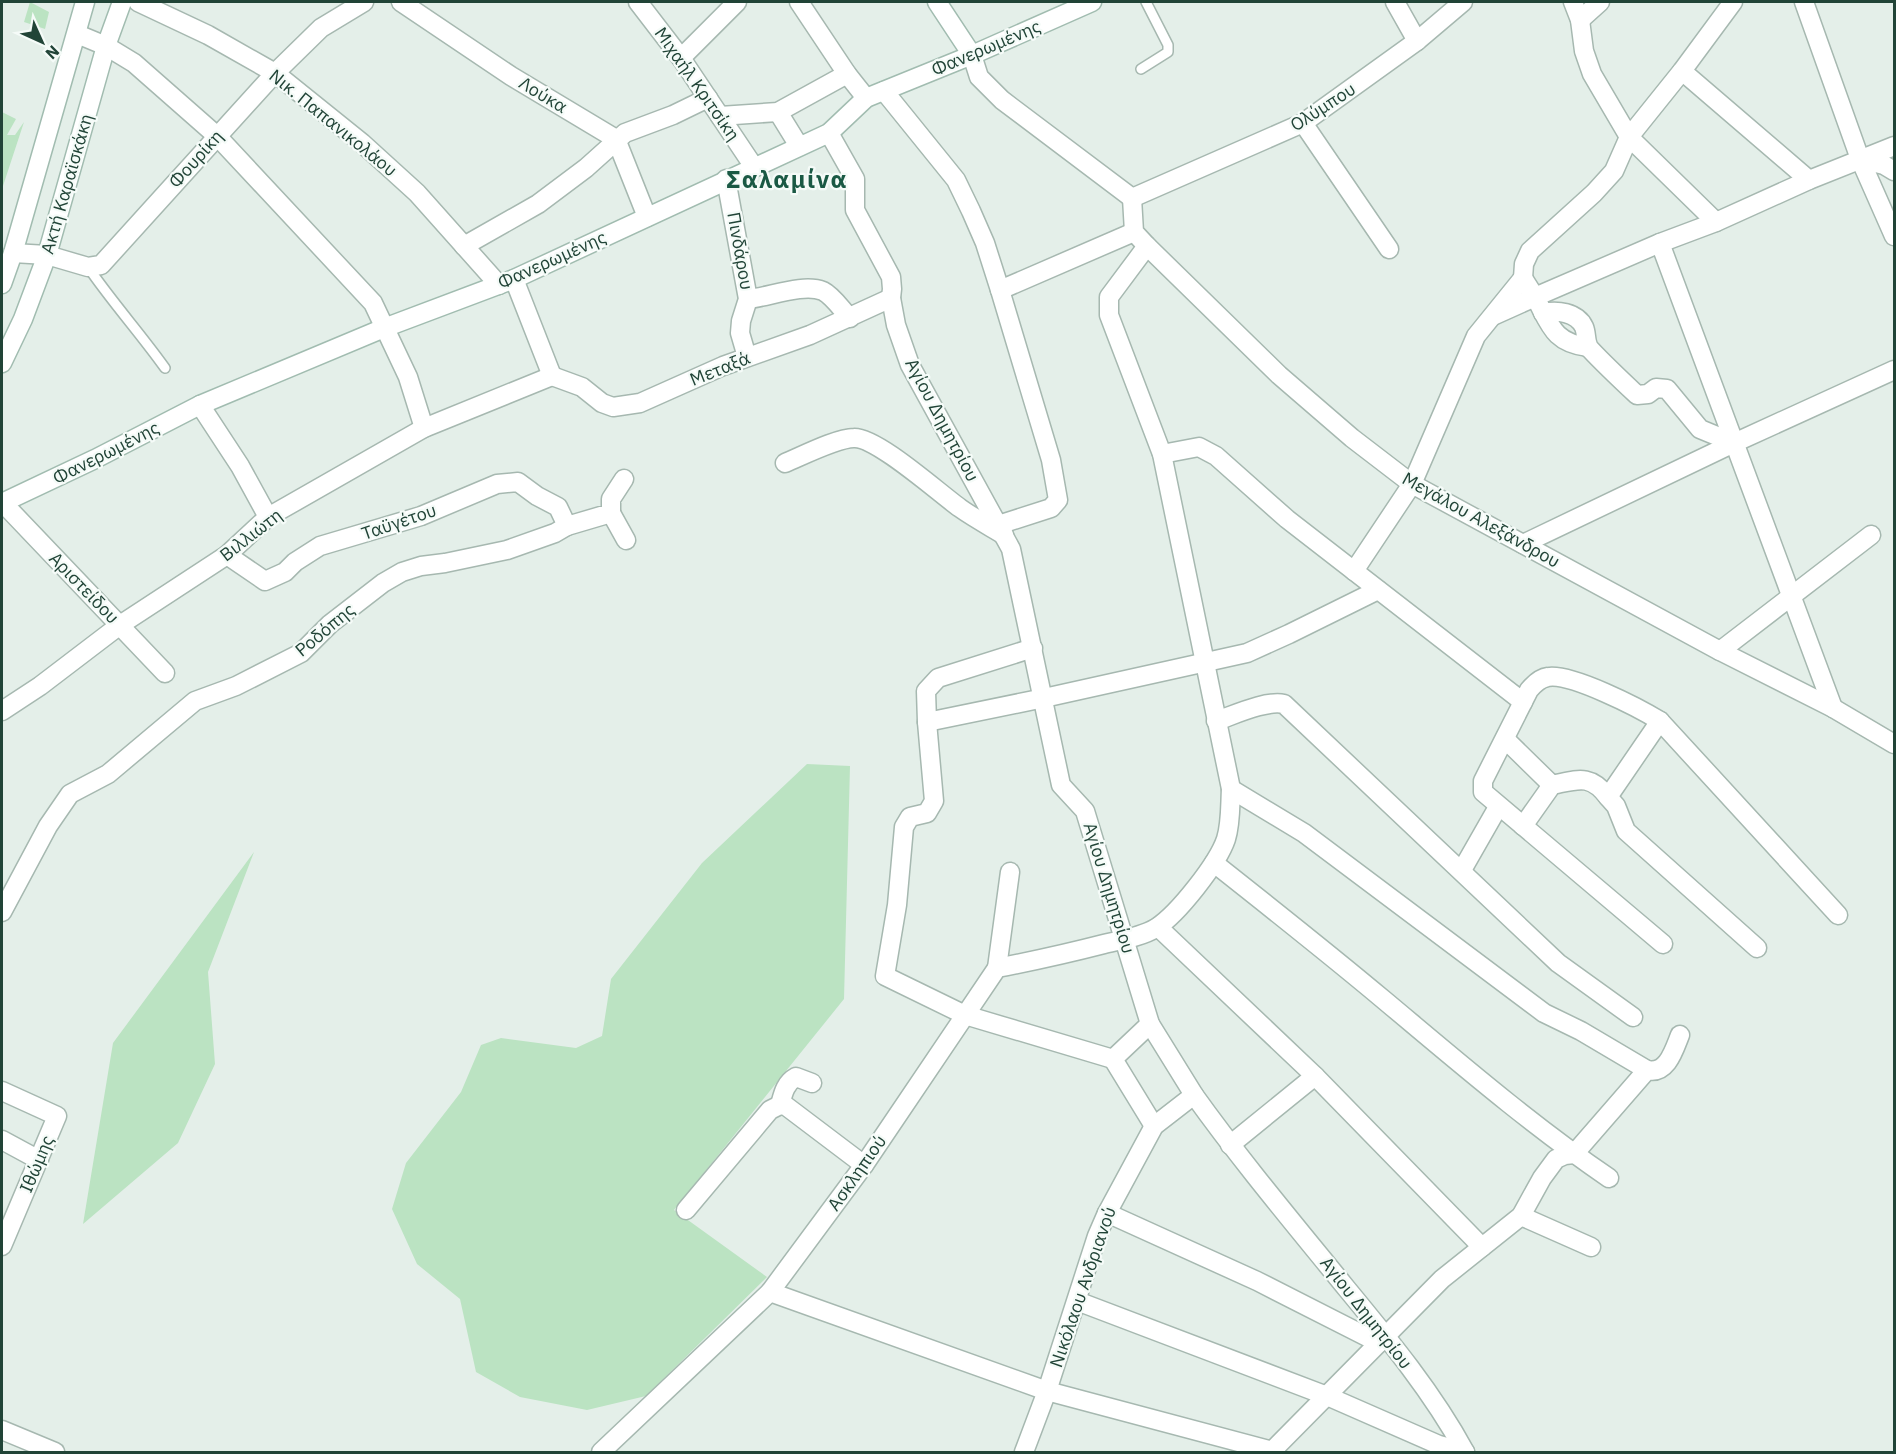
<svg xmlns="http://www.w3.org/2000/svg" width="1896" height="1454" font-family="'IBM Plex Sans',sans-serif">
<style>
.green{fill:#bbe3c2}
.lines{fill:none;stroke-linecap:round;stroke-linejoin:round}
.service-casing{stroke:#a6b8b0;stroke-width:12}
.minor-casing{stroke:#a6b8b0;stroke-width:21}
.tertiary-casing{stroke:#a6b8b0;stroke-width:21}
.secondary-casing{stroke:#a1bcb0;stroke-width:21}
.service{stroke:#fff;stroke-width:9}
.minor{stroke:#fff;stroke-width:18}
.tertiary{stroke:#fff;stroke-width:18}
.secondary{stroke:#fff;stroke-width:18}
.labels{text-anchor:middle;stroke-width:4.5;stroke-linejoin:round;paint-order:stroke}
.street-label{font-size:18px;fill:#214437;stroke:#f5fbf8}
.district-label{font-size:24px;font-weight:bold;letter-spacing:1.5px;fill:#1a5944;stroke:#f5fbf8}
</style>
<rect width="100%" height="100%" fill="#e4efe9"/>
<g class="green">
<path d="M30 2 49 12 45 29 24 22Z"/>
<path d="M2 112 16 119 7 135H15L24 122 2 189Z"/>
<path d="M807 764 850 766 844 999 674 1210 767 1277 646 1396 587 1410 520 1397 476 1372 460 1299 417 1264 392 1209 406 1163 461 1092 481 1045 501 1038 576 1048 602 1036 611 979 702 863Z"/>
<path d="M254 852 208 972 215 1064 178 1143 83 1224 113 1043Z"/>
</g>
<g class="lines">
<g class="service-casing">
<g id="service">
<path d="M1141 69 1168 52V45L1146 2"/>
<path d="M88 267C112 302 140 333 165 368"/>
</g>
</g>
<g class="minor-casing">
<g id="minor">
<path d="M138 2 208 35 275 73 362 143 417 193 499 285"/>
<path d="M401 2 511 76 616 139 647 217"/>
<path d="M638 2 681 58 754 167"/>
<path d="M799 2 847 74 866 98"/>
<path d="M1395 2 1417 41"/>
<path d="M1573 2 1580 20 1584 51 1592 74 1629 137 1716 222"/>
<path d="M1804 2 1860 159 1894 236"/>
<path d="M1580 20 1600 2"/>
<path d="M77 34 106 46 134 63 217 136 373 303 408 377 424 428"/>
<path d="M972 55 979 77 1002 100 1132 198"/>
<path d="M681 58 737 2"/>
<path d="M1682 71 1809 180"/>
<path d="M884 91 956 180 971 211 985 243 1000 290 1051 460 1058 500 1051 508 998 525"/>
<path d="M778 112 799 146"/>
<path d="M720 116 778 112 847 74"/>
<path d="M1303 123 1389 249"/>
<path d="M1860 159 1884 165 1894 171"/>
<path d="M726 179 748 299 741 321 740 333 747 357"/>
<path d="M1132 198 1134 232 1147 246 1279 375 1352 438 1412 484 1720 651 1833 708 1894 744"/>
<path d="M1132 198 1303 123 1417 41 1463 2"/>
<path d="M1660 243 1833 708"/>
<path d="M464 246 538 204 586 168 625 133 673 115 708 98"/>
<path d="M1523 278 1524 264 1530 251 1594 193 1614 171 1629 137 1682 71 1733 2"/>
<path d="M514 279 552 376"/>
<path d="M1000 290 1134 232"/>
<path d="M748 299C769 297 803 283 823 291 833 296 842 310 850 318"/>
<path d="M1543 313C1557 310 1577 312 1584 327 1587 334 1585 343 1590 349 1605 365 1621 380 1637 395L1648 394 1656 388 1667 389 1700 429 1734 443"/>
<path d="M1495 315 1535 297C1550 324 1553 343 1588 347"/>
<path d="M552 376 582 387 602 403 613 407 640 403 723 366 810 335 891 298"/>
<path d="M200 405 240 466 268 517"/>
<path d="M1162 454 1199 447 1216 456 1287 519 1523 702"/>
<path d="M785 463C802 456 837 438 854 438 877 437 940 494 960 508 974 518 989 526 1004 535"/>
<path d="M3 503 165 673"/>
<path d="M611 513 626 540"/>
<path d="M1523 544 1734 443 1894 370"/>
<path d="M227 555 265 581 285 572 295 562 320 546 421 516 497 484 518 482 537 496 558 507 567 526"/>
<path d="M1354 571 1412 484 1476 336 1523 278 1535 297 1660 243 1716 222 1809 180 1894 146"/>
<path d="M1033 648 938 678 926 691 927 722 934 801 927 813 910 817 904 827 897 905 885 976 965 1015 1113 1059"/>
<path d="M1720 651 1871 535"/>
<path d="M2 711 40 686 120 625 227 555 268 517 424 428 552 376"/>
<path d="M1216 721C1234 715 1266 700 1284 704L1558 963 1633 1017"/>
<path d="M1660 721 1608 797 1616 806 1626 831 1757 948"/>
<path d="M927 722 1044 698 1247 653 1289 634 1378 590"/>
<path d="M1505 739 1552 785"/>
<path d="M1231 789 1304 833 1544 1013 1581 1031 1647 1070"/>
<path d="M1523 826 1552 785C1577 780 1590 773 1608 797"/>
<path d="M1214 863C1271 908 1328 953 1384 1000 1457 1061 1530 1124 1609 1178"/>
<path d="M1462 870 1498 807"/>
<path d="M2 912 48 826 70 794 108 774 195 701 236 686 301 653 330 624 383 583 402 572 421 566 445 563 507 550 555 533 567 526 611 513V499L624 479"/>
<path d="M1158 927 1315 1076 1482 1247"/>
<path d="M1663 944 1483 792V781L1529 690C1534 684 1540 678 1548 677 1571 673 1639 708 1660 721L1838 915"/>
<path d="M997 968 1010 872"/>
<path d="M2 1091 57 1116 2 1246"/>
<path d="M1194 1095C1242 1162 1295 1225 1347 1289 1390 1341 1433 1393 1465 1452"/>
<path d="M780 1105C783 1094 785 1083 796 1077L812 1083"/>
<path d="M2 1140 39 1160"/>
<path d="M1230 1145 1315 1076"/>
<path d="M686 1210 770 1110 780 1105 786 1106 864 1165"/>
<path d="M1107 1213 1257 1281 1379 1343"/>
<path d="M1521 1216 1591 1247"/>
<path d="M770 1292 1047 1391 1276 1452"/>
<path d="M1077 1301 1327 1396 1439 1445 1465 1452"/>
<path d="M2 1430 55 1452"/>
<path d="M1272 1451 1442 1279 1521 1216 1542 1178 1556 1159 1565 1155 1574 1154 1647 1070C1667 1075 1674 1050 1680 1035"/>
<path d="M601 1452 770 1292 864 1165 997 968C1033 961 1069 953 1104 944 1121 940 1141 937 1156 928 1178 914 1218 863 1226 839 1231 823 1230 805 1231 789L1162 454 1109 315V297L1147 246"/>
</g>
</g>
<g class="tertiary-casing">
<g id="tertiary">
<path d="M829 133 855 179V210L891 277 892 289 891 298 896 325 910 365 1011 549 1061 785 1085 811 1150 1024 1194 1095 1154 1126 1107 1213 1097 1236 1047 1391 1024 1452"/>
<path d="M13 253 47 255 88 267 101 265 275 73 321 28 364 2"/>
<path d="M1150 1024 1113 1059 1154 1126"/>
</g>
</g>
<g class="secondary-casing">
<g id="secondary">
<path d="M937 2 972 55"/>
<path d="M2 284 13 253 85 2"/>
<path d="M2 363 23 319 47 255 106 46 122 2"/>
<path d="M2 503 95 459 200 405 384 328 514 279 829 133 866 98 972 55 1092 2"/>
</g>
</g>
<use href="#service" class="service"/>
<use href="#minor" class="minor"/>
<use href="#tertiary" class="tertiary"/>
<use href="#secondary" class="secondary"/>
</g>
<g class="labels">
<g class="street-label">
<text transform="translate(986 48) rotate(-23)" y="6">Φανερωμένης</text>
<text transform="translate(697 84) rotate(55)" y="6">Μιχαήλ Κριτσίκη</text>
<text transform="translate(543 95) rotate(31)" y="6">Λούκα</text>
<text transform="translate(1323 107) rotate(-33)" y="6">Ολύμπου</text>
<text transform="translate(333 123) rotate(39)" y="6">Νικ. Παπανικολάου</text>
<text transform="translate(196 159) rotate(-48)" y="6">Φουρίκη</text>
<text transform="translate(67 184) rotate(-74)" y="6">Ακτή Καραϊσκάκη</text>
<text transform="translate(740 251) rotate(80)" y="6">Πινδάρου</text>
<text transform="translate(552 260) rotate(-24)" y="6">Φανερωμένης</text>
<text transform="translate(720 369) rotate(-22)" y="6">Μεταξά</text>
<text transform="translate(942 420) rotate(62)" y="6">Αγίου Δημητρίου</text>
<text transform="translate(106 453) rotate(-27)" y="6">Φανερωμένης</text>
<text transform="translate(1481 520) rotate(29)" y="6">Μεγάλου Αλεξάνδρου</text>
<text transform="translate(399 522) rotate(-19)" y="6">Ταϋγέτου</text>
<text transform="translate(251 535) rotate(-38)" y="6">Βιλλιώτη</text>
<text transform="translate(84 588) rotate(46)" y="6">Αριστείδου</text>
<text transform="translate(325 630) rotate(-40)" y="6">Ροδόπης</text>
<text transform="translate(1109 888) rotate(73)" y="6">Αγίου Δημητρίου</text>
<text transform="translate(37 1164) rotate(-67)" y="6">Ιθώμης</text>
<text transform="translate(857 1173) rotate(-55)" y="6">Ασκληπιού</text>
<text transform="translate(1083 1287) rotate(-71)" y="6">Νικόλαου Ανδριανού</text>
<text transform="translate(1366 1313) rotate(52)" y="6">Αγίου Δημητρίου</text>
</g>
<g class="district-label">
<text x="787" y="188">Σαλαμίνα</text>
</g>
</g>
<rect width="1896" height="1454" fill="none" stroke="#214437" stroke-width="6"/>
<g transform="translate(42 42) rotate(135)" stroke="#f5fbf8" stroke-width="4.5" paint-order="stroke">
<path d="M0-4.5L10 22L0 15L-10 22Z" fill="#214437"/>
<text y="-9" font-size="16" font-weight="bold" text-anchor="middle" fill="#214437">N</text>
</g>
</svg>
